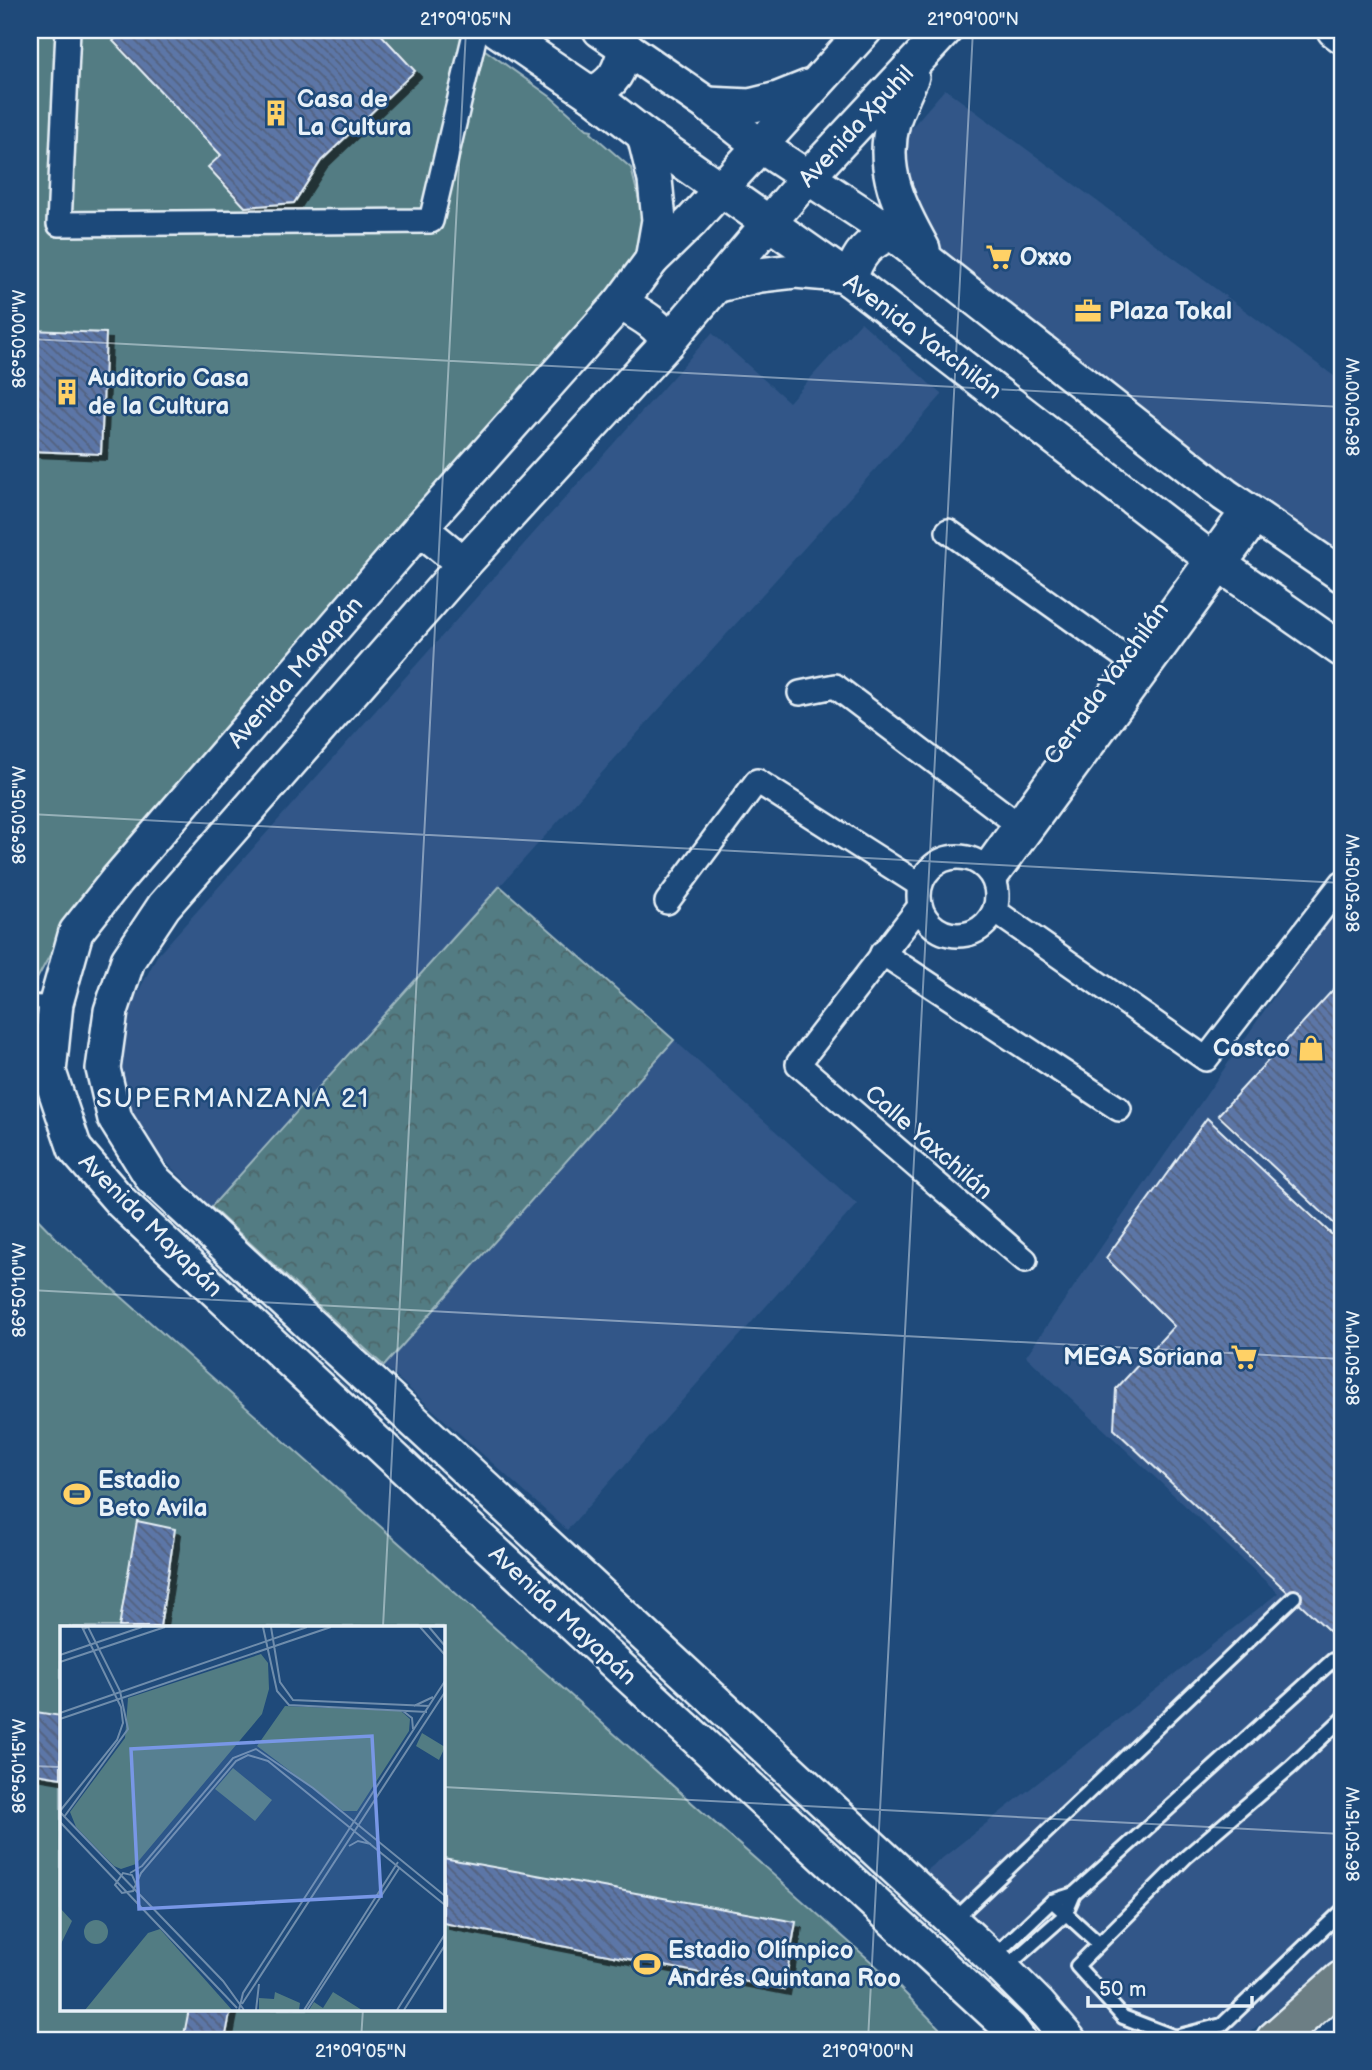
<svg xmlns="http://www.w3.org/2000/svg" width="1372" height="2070" font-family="'Balsamiq Sans',sans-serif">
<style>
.built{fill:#315788}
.green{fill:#527c83;stroke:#9db6be;stroke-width:2;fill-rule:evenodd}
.forest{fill:url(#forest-crowns);stroke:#9db6be;stroke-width:2}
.building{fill:url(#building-back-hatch);stroke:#e8f1f8;stroke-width:2;filter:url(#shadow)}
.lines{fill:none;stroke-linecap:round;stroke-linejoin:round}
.lane-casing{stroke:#e8f1f8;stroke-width:18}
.street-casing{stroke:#e8f1f8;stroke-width:28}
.secondary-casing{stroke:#e8f1f8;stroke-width:38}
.primary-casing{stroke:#e8f1f8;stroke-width:42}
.lane{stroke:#1f4a7a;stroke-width:12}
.street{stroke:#1f4a7a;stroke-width:23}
.secondary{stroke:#1f4a7a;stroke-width:33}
.primary{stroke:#6c7e84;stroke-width:37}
.ticks{fill:none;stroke:#e8f1f8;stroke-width:2;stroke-opacity:0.45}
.labels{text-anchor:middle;stroke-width:5;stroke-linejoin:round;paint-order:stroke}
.poi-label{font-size:24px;font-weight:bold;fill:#e8f1f8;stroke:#1f4a7a;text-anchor:start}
.street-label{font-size:24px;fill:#e8f1f8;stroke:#1f4a7a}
.neighbourhood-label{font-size:26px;letter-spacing:2px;fill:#e8f1f8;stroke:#1f4a7a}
.inset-road{fill:none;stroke:#6f8dac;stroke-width:2}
.view{fill:#7897e6;fill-opacity:0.15;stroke:#7897e6;stroke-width:3.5}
.inset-edge{fill:none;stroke:#e8f1f8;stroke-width:3.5}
.neatline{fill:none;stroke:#e8f1f8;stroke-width:2.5}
.ticks-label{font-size:18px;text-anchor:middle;fill:#e8f1f8}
</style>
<defs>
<pattern id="forest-crowns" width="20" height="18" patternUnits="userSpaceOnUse" patternTransform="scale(1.75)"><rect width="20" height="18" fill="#527c83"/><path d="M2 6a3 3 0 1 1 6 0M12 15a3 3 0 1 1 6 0" fill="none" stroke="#4d6569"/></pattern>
<pattern id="building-back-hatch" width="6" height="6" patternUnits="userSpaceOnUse" patternTransform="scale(1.75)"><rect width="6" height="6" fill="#5c76a7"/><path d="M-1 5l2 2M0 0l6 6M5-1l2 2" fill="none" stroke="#52617d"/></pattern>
<filter id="shadow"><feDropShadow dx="6" dy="6" stdDeviation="0" flood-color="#0009"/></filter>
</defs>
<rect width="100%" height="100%" fill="#1f4a7a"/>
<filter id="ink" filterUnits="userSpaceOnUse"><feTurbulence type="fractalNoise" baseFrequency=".0143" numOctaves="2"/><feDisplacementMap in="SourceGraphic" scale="14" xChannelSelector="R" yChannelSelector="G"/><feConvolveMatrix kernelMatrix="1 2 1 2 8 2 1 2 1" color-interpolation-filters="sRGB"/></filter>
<g filter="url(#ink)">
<g class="built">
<path d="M945 89 1342 382V569L880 215 877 181 886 157Z"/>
<path d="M861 322 942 395 211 1207 140 1136 121 1076 124 1019 157 956 712 333 789 402Z"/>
<path d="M1342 898V1953L1241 2040H1081L907 1886 1278 1593 1026 1356Z"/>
<path d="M674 1040 857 1204 567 1530 384 1366Z"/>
</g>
<g class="green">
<path d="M30 30H457L551 97 587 129 592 130 591 133 631 168 644 220 627 282 113 858 80 899 30 992Z"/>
<path d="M30 1211 63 1245 893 1981 951 2040H30ZM61 1627H443V2009H61Z"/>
</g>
<path class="forest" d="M500 886 674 1040 384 1366 211 1207Z"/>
<g class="building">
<path d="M124 30H377L415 71 321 161 294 203 245 207 208 167 221 155 113 41Z"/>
<path d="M30 330 106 333 101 454 30 451Z"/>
<path d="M1342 980V1231L1218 1115Z"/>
<path d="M1207 1118 1342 1244V1643L1114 1429 1116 1389 1174 1326 1106 1258Z"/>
<path d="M137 1521 175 1529 160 1627H119Z"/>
<path d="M30 1711 61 1716V1778L30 1773Z"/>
<path d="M443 1858 796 1922 784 1989 443 1923Z"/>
<path d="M189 2009H231L225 2040H183Z"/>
<path d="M833 2033 875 2040H832Z"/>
</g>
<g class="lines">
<g class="lane-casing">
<g id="lane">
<path d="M30 1002 54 1003"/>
<path d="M1342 1719 1292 1766 1186 1857 1077 1966 1123 2017 1175 2037 1222 2025 1342 1911"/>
<path d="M1052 1901 1098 1943"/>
<path d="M954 1920 1294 1597"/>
<path d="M993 1957 1052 1901 1074 1894"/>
<path d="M1005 1968 1065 1915 1074 1894 1333 1660 1342 1669"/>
</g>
</g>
<g class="street-casing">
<g id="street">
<path d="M68 30 59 224 431 221 476 30"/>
<path d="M948 531 1132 662"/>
<path d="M800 693 835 686 1016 823"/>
<circle cx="958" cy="896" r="39"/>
<path d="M985 866 1244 508"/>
<path d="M995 879 1259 519"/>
<path d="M667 902 757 781 920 885"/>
<path d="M920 906 798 1064 1025 1260"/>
<path d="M995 911 1206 1059 1342 883"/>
<path d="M882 953 1119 1109"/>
</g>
</g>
<g class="secondary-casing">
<g id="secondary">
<path d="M497 30 591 94 644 135 850 280 1209 557 1342 650"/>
<path d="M600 30 707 104 759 145 892 233 1225 495 1342 575"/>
<path d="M865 30 691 222 652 260 620 303 420 528 117 880 76 932 56 1003 49 1072 75 1149 121 1202 447 1508 1010 2028 1019 2040"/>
<path d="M945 30 807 178 668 342 464 564 164 906 128 960 111 1011 103 1069 115 1119 152 1178 992 1958 1039 2005 1069 2040"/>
<path d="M1334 30 1342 36"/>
<path d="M912 76C906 91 898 106 893 122 880 170 900 208 923 249"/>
<path d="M591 94C616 82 619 71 626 47"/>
<path d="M707 104 750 106 778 99 808 87"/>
<path d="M644 135 655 180 659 220 652 260"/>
<path d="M850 280C857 255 868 242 892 233"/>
<path d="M715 286 760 275 795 271 840 275"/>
<path d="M620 303C639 314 657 322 668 342"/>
<path d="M420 528 464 564"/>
</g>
</g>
<g class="primary-casing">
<path id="primary" d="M1275 2040 1342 1980"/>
</g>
<use href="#lane" class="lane"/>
<use href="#street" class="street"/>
<use href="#secondary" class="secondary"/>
<use href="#primary" class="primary"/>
</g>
</g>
<path class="ticks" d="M30 339 1342 407M30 814 1342 883M30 1290 1342 1359M383 1627 466 30M30 1766 61 1767M443 1787 1342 1834M361 2040 363 2009M868 2040 973 30"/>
<defs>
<g id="building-bare" transform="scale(2.1)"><path d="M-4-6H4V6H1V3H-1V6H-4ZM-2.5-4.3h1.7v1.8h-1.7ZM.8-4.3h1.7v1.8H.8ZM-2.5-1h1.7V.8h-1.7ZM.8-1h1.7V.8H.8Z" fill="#ffd166" stroke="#1f4a7a" stroke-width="2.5" paint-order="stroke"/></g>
<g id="supermarket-bare" transform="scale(2.1)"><path d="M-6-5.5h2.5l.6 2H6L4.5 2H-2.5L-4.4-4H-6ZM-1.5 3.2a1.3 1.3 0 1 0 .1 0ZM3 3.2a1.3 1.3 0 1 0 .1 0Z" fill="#ffd166" stroke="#1f4a7a" stroke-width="2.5" paint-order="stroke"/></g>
<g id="office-bare" transform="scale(2.1)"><path d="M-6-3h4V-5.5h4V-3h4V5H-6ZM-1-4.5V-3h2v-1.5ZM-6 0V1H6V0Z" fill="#ffd166" stroke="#1f4a7a" stroke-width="2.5" paint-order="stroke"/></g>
<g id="shop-bare" transform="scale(2.1)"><path d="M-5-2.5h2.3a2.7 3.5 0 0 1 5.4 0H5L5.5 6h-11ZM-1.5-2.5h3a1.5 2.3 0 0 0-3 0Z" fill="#ffd166" stroke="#1f4a7a" stroke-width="2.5" paint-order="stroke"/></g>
<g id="stadium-bare" transform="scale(2.1)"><path d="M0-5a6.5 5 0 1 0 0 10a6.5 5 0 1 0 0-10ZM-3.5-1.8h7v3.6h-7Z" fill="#ffd166" stroke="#1f4a7a" stroke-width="2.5" paint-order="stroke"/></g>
</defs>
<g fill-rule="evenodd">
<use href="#building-bare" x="276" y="113"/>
<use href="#supermarket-bare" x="999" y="257"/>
<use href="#office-bare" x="1088" y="311"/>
<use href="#building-bare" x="67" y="392"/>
<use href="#shop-bare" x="1311" y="1048"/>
<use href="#supermarket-bare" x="1244" y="1357"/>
<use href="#stadium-bare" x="77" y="1494"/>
<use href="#stadium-bare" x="647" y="1964"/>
</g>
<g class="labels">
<g class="poi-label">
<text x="297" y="107">Casa de<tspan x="297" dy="28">La Cultura</tspan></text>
<text x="1020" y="265">Oxxo</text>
<text x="1109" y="319">Plaza Tokal</text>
<text x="88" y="386">Auditorio Casa<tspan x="88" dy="28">de la Cultura</tspan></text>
<text x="1290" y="1056" text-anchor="end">Costco</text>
<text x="1223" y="1365" text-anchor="end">MEGA Soriana</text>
<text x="98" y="1488">Estadio<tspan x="98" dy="28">Beto Avila</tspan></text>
<text x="668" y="1958">Estadio Olímpico<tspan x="668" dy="28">Andrés Quintana Roo</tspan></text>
</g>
<g class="street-label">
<text transform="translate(856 126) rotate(-47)" y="8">Avenida Xpuhil</text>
<text transform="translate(923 336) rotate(37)" y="8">Avenida Yaxchilán</text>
<text transform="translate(295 672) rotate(-49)" y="8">Avenida Mayapán</text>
<text transform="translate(1106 683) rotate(-54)" y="8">Cerrada Yaxchilán</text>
<text transform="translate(929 1142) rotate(41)" y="8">Calle Yaxchilán</text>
<text transform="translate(151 1225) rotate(45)" y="8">Avenida Mayapán</text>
<text transform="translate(563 1615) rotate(43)" y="8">Avenida Mayapán</text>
</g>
<g class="neighbourhood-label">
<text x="233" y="1107">SUPERMANZANA 21</text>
</g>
</g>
<g transform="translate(60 1626)">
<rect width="385" height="385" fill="#1f4a7a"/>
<path d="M201 28 208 37 209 63 202 88 76 238 61 243 54 240 16 201 10 186 65 112 68 72ZM225 80 341 85 350 93 349 105 297 185H283L197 120ZM362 107 385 121 379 134 356 120ZM0 282 12 295 0 320ZM24 306a12 12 0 1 1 24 0a12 12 0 1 1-24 0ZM215 366 240 377 239 384H199V372L214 373ZM273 366 302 384H249L254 376 263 382Z" fill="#527c83"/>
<path d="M173 142 212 174 195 195 155 163Z" fill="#527c83"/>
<path d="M100 303 172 384H25L88 307Z" fill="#527c83"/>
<path class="inset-road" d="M203 1 217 65 229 79 367 86M211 1 220 56 233 74 369 80M360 1 385 29M369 1 385 20M0 29 82 1M0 36 105 1M354 80 373 71M343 85 352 92 353 103M0 87 247 1M0 93 271 1M0 185 57 114 63 97 61 81 22 1M0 186 163 355 184 384M4 191 68 103 60 65 28 1 23 3M0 196 177 382M289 220 298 215 311 218M70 247 82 240 173 132 196 123 253 162 385 270M76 258 72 249 63 247 55 259 62 267 73 265 81 247 176 135 188 129 208 135 385 279M182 378 385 66M179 384 183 367 385 55M196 384 199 358M244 384 338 236M247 384 340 241M337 384 385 308M344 384 385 319"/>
<path class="view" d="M312 110 321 270 79 283 71 123Z"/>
<rect width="385" height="385" class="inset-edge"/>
</g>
<rect width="1372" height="2070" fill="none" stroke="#1f4a7a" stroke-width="77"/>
<path d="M1088 1996v10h164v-10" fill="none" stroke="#e8f1f8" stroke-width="3.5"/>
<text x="1099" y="1996" font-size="21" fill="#e8f1f8" stroke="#1f4a7a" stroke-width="5" paint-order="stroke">50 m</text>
<rect x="38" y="38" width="1296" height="1994" class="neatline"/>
<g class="ticks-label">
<text x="466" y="25">21°09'05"N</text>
<text x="973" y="25">21°09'00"N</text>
<text transform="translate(19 339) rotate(-90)" y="6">86°50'00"W</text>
<text transform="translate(1353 407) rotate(-90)" y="6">86°50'00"W</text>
<text transform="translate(19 815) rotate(-90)" y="6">86°50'05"W</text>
<text transform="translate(1353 883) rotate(-90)" y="6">86°50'05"W</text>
<text transform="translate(19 1290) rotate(-90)" y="6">86°50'10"W</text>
<text transform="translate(1353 1358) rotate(-90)" y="6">86°50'10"W</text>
<text transform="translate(19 1766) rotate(-90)" y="6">86°50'15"W</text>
<text transform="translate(1353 1834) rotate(-90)" y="6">86°50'15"W</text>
<text x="361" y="2057">21°09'05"N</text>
<text x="868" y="2057">21°09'00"N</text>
</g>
</svg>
